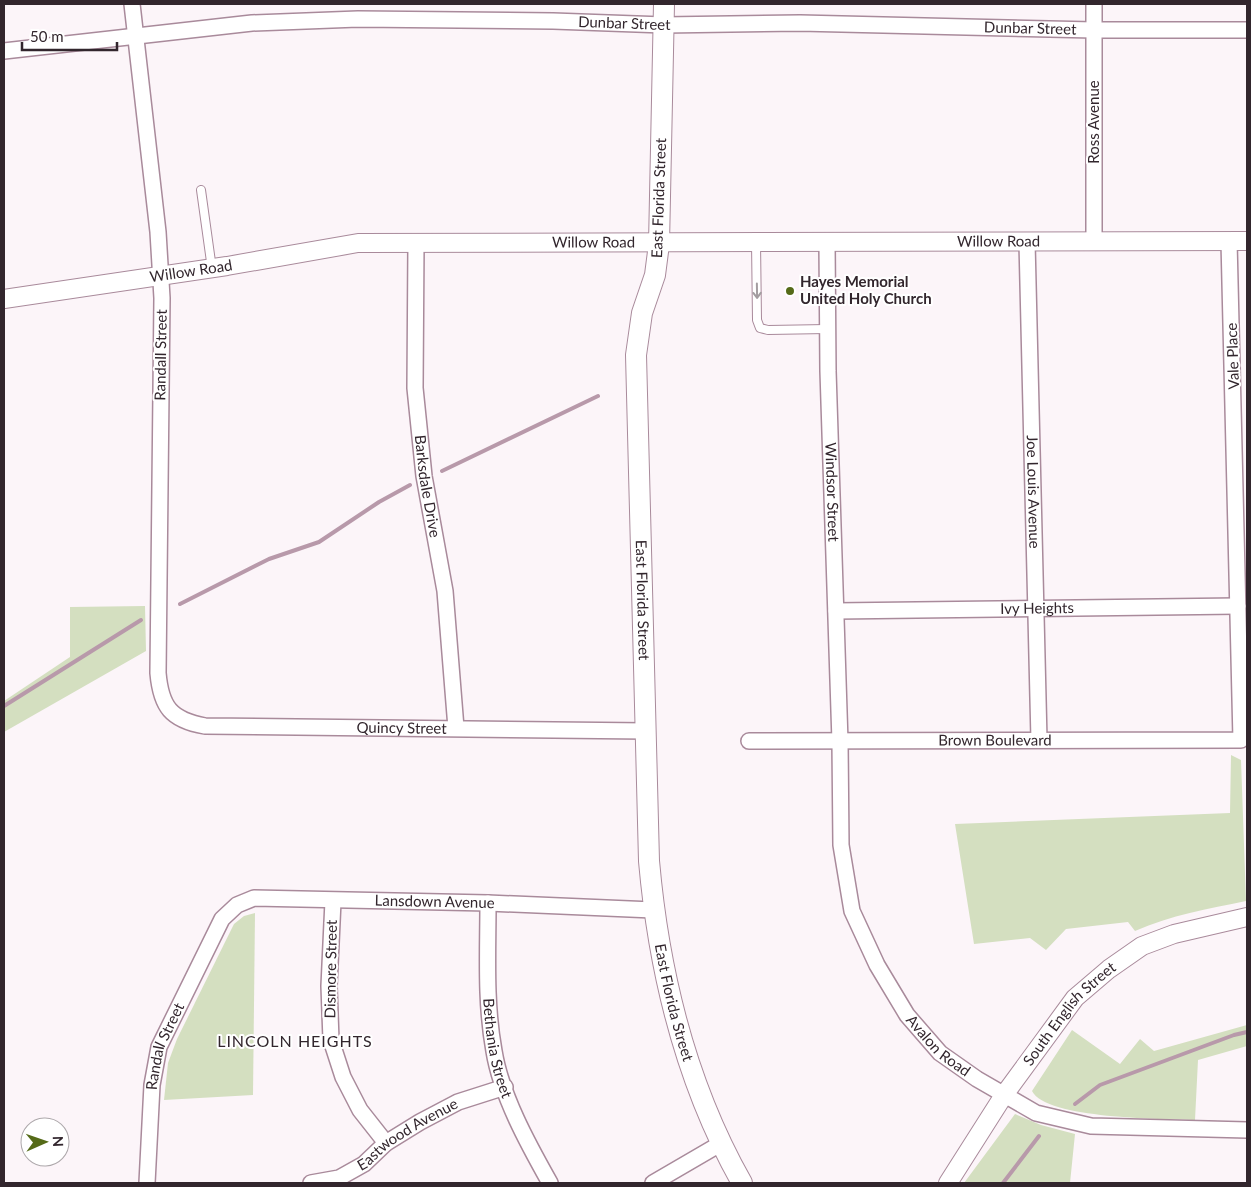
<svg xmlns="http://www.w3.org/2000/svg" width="1251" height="1187" font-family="Lato,sans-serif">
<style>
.green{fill:#d4dfc0}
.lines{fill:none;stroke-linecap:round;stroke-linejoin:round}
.stream{stroke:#b899aa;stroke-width:4}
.service-casing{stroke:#a98a9b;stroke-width:10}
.minor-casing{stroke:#a98a9b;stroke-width:18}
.tertiary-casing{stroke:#a98a9b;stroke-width:20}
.secondary-casing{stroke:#a98a9b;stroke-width:22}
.service{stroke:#fff;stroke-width:8}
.minor{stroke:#fff;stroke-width:15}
.tertiary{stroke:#fff;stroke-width:18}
.secondary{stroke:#fff;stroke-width:20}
.oneway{stroke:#a39da0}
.poi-dot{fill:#556a18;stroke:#fff;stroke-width:2}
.labels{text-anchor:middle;stroke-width:4;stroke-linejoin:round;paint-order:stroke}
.street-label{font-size:15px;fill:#32262d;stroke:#fff}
.poi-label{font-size:15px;font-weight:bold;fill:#32262d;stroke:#fff;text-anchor:start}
.neighbourhood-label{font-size:16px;letter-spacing:1px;fill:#32262d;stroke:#fff}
</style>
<rect width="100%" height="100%" fill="#fcf5f9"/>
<g class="green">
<path d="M145 606 146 651 4 732V701L70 657V607Z"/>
<path d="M1231 755 1241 760 1246 901C1208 909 1171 915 1135 931L1128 922 1066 929 1046 950 1030 938 974 944 955 824 1230 813Z"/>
<path d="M255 913 253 1095 164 1100 168 1063 177 1039 234 924 244 916Z"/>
<path d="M1247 1025V1046L1198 1060 1195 1120C1164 1119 1046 1119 1032 1091L1072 1030 1120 1064 1140 1039 1154 1051Z"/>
<path d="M1015 1114 1041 1125 1075 1134 1070 1183H964Z"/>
</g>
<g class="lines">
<g class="stream">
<path d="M442 471 598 396"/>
<path d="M180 604 269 559 319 542 379 502 410 485"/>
<path d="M4 706 141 620"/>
<path d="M1075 1104 1100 1085 1234 1035 1247 1032"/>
<path d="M1003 1183 1039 1136"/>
</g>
<g class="service-casing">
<g id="service">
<path d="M201 190 212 269"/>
<path d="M756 242 757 320 760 328 768 330 827 329"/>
</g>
</g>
<g class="minor-casing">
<g id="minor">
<path id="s1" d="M132 4 158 232 162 298 158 673C161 707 171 720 205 726L646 731"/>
<path id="s2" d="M4 51 252 23 358 19 553 21 664 25 800 23 1094 30H1247"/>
<path d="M1094 241V4"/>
<path id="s3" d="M827 242 828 371 840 742 841 845 852 911 877 965 907 1015 940 1053 977 1079 1036 1113 1091 1126 1247 1130"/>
<path id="s4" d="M1027 242 1039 740"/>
<path id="s5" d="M416 243 415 388 424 476 445 591 456 728"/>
<path id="s6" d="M836 611 1238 606"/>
<path id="s7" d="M749 741 1241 740 1229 241"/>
<path d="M333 901 329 986 331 1040 343 1077 360 1110 386 1143"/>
<path id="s8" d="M488 903C488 952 485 1002 494 1051 501 1095 528 1144 550 1183"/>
<path id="s9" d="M147 1183 152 1085 159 1047 222 919 237 905 254 898 488 903 653 910"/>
<path id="s10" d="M311 1183 339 1178 364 1164 386 1143 420 1122 458 1102 505 1087"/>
<path d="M653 1183 720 1144"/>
</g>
</g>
<g class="tertiary-casing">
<g id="tertiary">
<path id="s11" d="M4 299 227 266 358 243 1247 241"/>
<path id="s12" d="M948 1183 1004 1095 1075 998 1109 969 1142 946 1174 934 1247 917"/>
</g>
</g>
<g class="secondary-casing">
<g id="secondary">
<path id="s13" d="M664 4 659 244 655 275 642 313 636 355 649 861C659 974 686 1084 742 1183"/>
</g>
</g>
<use href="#service" class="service"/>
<use href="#minor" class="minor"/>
<use href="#tertiary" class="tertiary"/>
<use href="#secondary" class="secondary"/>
</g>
<defs><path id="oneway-shaft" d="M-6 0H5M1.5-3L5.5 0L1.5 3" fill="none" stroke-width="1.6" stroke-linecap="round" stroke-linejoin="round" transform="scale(1.25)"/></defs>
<use class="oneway" href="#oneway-shaft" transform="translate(757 291) rotate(89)"/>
<circle class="poi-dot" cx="790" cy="291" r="5"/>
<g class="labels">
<g class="street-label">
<text dy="5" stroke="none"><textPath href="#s2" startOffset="622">Dunbar Street</textPath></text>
<text dy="5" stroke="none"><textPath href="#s2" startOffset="1028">Dunbar Street</textPath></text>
<text transform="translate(1094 122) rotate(-90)" y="5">Ross Avenue</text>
<text transform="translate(659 198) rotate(-88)" y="5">East Florida Street</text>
<text dy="5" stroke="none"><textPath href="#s11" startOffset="999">Willow Road</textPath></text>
<text dy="5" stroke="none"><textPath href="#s11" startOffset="594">Willow Road</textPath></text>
<text dy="5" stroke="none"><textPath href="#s11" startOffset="189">Willow Road</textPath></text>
<text transform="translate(161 355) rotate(-89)" y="5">Randall Street</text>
<text transform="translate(1233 356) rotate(-92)" y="5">Vale Place</text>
<text dy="5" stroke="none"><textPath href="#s5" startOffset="244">Barksdale Drive</textPath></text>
<text dy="5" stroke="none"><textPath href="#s4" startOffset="250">Joe Louis Avenue</textPath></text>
<text dy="5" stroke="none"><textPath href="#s3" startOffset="250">Windsor Street</textPath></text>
<text dy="5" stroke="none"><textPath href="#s13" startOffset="599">East Florida Street</textPath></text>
<text dy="5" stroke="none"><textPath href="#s6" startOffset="201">Ivy Heights</textPath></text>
<text dy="5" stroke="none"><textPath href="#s1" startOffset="946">Quincy Street</textPath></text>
<text dy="5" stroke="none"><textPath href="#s7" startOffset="246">Brown Boulevard</textPath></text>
<text dy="5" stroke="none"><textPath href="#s9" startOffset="499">Lansdown Avenue</textPath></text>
<text transform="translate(331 969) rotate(-89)" y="5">Dismore Street</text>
<text dy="5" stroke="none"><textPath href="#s13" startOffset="1004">East Florida Street</textPath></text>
<text dy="5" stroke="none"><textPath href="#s12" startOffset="209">South English Street</textPath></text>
<text dy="5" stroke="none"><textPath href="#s3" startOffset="832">Avalon Road</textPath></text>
<text dy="5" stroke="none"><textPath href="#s9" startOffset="139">Randall Street</textPath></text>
<text dy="5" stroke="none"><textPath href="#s8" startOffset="146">Bethania Street</textPath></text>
<text dy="5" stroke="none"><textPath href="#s10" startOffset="110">Eastwood Avenue</textPath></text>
</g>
<g class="poi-label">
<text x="800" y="287">Hayes Memorial<tspan x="800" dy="17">United Holy Church</tspan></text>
</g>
<g class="neighbourhood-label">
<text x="295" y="1047">LINCOLN HEIGHTS</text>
</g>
</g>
<rect width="1251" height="1187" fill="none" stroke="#32262d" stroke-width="10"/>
<g transform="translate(45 1142) rotate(88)"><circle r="24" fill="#ffffff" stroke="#ada8ab"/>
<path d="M0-4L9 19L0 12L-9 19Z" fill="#556a18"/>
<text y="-8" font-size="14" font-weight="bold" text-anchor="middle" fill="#32262d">N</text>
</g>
<path d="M22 42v8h95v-8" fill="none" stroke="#32262d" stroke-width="2.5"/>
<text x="30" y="42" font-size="15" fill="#32262d" stroke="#ffffff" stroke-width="4" paint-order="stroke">50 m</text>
</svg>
